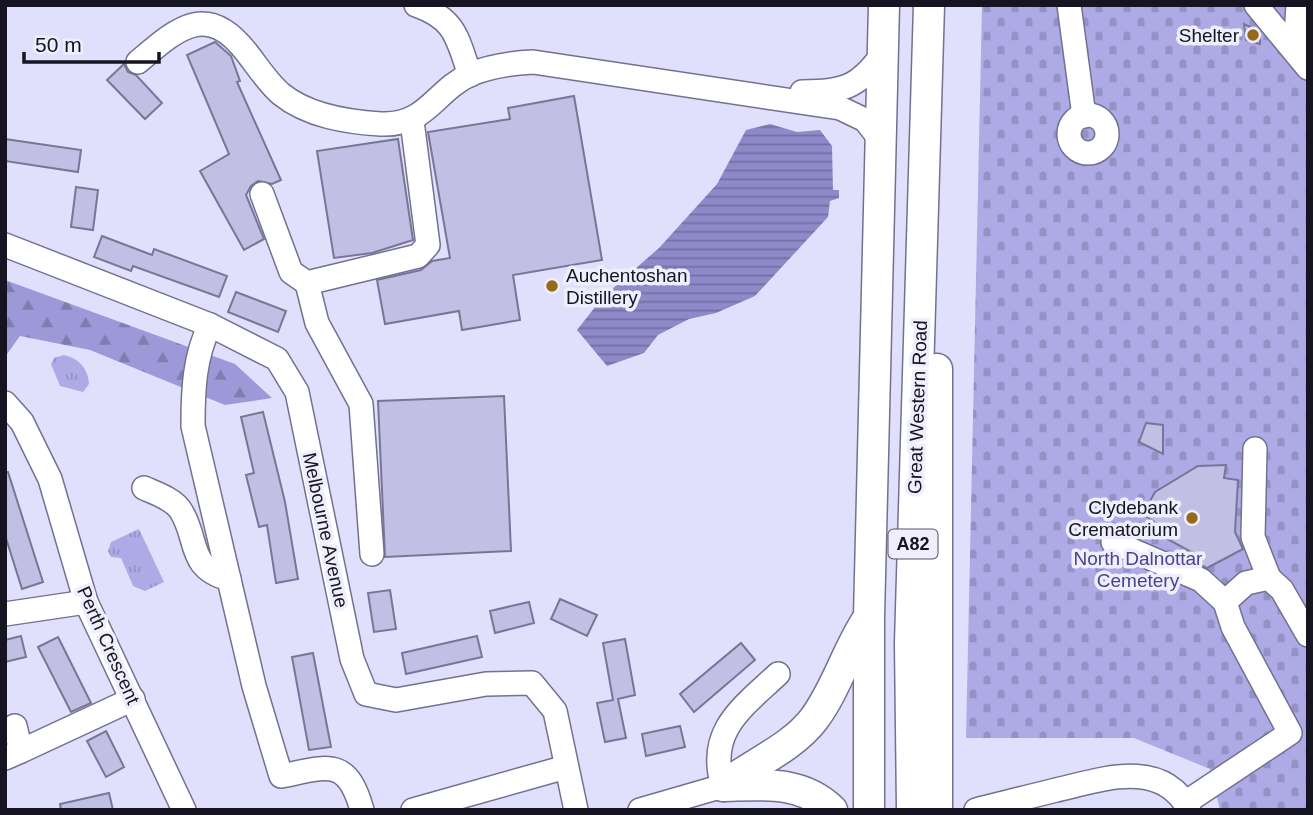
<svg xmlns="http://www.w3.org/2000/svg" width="1313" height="815" font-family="Helvetica,sans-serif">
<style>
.grass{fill:url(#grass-tufts)}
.forest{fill:url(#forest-firs)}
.cemetery{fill:url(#cemetery-stones)}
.water{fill:url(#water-rules)}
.building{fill:#c1bfe3;stroke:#787697;stroke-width:2}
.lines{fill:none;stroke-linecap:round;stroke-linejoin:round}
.minor-casing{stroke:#727191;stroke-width:26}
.major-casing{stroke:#727191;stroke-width:33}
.minor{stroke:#fff;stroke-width:23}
.major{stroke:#fff;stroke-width:30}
.poi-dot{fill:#976a19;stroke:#efeefd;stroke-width:2.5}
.labels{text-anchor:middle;stroke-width:7;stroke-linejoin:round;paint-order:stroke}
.shield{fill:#efeefd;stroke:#565562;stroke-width:2}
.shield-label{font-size:18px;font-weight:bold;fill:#151420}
.poi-label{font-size:19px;fill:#151420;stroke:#efeefd;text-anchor:end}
.street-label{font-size:19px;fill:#151420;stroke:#efeefd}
.park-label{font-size:19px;fill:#4d428e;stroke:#efeefd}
</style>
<defs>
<pattern id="grass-tufts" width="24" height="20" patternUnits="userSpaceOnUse" patternTransform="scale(1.75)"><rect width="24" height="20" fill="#adaae6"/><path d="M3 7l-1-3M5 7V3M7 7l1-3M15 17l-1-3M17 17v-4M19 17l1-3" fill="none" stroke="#9491c5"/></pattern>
<pattern id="forest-firs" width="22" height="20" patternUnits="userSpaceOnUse" patternTransform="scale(1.75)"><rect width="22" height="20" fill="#9d99d9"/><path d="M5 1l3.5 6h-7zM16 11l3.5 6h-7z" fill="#7f7cb0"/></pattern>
<pattern id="cemetery-stones" width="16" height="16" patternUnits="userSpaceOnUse" patternTransform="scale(1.75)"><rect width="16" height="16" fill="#adaae6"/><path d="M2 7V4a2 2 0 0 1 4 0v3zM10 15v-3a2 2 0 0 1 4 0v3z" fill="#9491c5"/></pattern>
<pattern id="water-rules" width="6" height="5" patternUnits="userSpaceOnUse" patternTransform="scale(1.75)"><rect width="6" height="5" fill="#8e89c8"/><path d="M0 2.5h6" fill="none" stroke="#736fa2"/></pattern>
</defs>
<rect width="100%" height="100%" fill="#e0e0fd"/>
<g class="grass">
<path d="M64 355C79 358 88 369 89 384L83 392 60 386 51 364 54 358Z"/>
<path d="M139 529 164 582 145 591 133 586 121 558 111 557 108 551 111 542Z"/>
</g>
<path class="forest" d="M5 280 235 364 272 398 225 405 90 350 20 336 5 357Z"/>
<path class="cemetery" d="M982 5H1308V810H1220L1210 769 1134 738H966Z"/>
<path class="water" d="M770 124 797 132 820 130 832 146 833 190H839V198L830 201 828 217 755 296 716 313 689 319 658 335 644 353 607 366 577 330 603 297 659 248 717 184 746 130Z"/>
<g class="building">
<path d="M1244 24 1260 32V44L1246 40Z"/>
<path d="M215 42 231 56 240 81 237 82 281 180 272 184 258 181 251 186 246 195 264 239 244 250 200 171 229 154 187 55Z"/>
<path d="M124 64 128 72 136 75 162 103 145 119 107 80Z"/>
<path d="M574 96 602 260 513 275 520 320 462 330 459 311 385 324 377 280 421 270 432 261 450 258 428 132 510 119 508 108Z"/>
<path d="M5 139 81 150 78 172 5 161Z"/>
<path d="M398 139 413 240 372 253 334 258 317 151Z"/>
<path d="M76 187 98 190 93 230 71 227Z"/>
<path d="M102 236 152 255 154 249 227 276 219 297 133 266 131 271 94 257Z"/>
<path d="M236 292 286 311 278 332 228 312Z"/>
<path d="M504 396 511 551 385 557 378 401Z"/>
<path d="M263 412 285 502 298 579 276 583 267 525 259 527 246 475 254 473 241 417Z"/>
<path d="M1146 423 1163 425V454L1139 442Z"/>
<path d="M1226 465 1224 478 1238 480 1235 532 1243 549 1207 568 1200 564 1195 554 1149 529 1154 522 1143 514 1155 492 1198 466Z"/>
<path d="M5 472H8L43 582 22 589 5 535Z"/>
<path d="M390 590 396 629 374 632 368 593Z"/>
<path d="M560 599 597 615 587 636 551 619Z"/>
<path d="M529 602 534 623 495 633 490 611Z"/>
<path d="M21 636 26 657 5 662V640Z"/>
<path d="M477 636 482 657 406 674 402 653Z"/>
<path d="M58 637 91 703 71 712 38 647Z"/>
<path d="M625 639 635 695 618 699 626 738 605 742 597 703 613 700 603 643Z"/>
<path d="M741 643 755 660 694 712 680 694Z"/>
<path d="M313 653 331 747 309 750 292 657Z"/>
<path d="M680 726 685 747 646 756 642 734Z"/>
<path d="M106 731 124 767 106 777 87 741Z"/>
<path d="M109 793 113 810H61L60 804Z"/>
</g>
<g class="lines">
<g class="minor-casing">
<g id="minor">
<path d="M416 5C456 19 457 38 470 75"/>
<path d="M1069 5 1084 116"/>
<path d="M1256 5 1308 68"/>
<path d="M1295 52 1298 5"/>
<path d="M138 62C178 28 207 1 247 53 258 67 268 83 281 94 308 116 347 122 381 124 427 126 434 91 471 74 491 66 512 63 533 62L840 108 865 120 880 139"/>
<path d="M802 92C843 91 857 89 882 55"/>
<circle cx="1088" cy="134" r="19"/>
<path d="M262 194 291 272 307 283 418 256 428 245 412 121"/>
<path d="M5 245 210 325 277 359 297 392 352 659 366 694 396 700 486 684 532 683 555 711 576 810"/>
<path d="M307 283 317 323 361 404 372 554"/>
<path d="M210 325C194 357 193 391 193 426L254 686 281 776C327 767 347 756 362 810"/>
<path d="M5 403 22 422 50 479 86 602 184 810"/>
<path d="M1255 449 1253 537 1269 578"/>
<path d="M144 488C155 493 174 499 181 511 199 540 187 568 229 579"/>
<path d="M1113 542 1201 580 1225 602"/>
<path d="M5 614 86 602"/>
<path d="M21 751 133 699"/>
<path d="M5 758 21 751 15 726"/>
<path d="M1185 803 1290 733 1233 627 1225 602 1246 583 1269 578 1282 590 1308 635"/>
<path d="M413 810 566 767"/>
<path d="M640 810 723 786C706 731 743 707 778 674"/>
<path d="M976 810C1002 803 1029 797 1056 790 1100 780 1162 757 1189 810"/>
</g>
</g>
<g class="major-casing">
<g id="major">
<path d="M723 786C752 764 792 748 814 719 837 688 846 652 867 620"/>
<path d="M723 786C763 785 801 780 832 810"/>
<path d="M869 810V617L884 5"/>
<path d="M912 810 910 643 929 5"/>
<path d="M937 810V369"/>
</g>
</g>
<use href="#minor" class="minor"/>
<use href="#major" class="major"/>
</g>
<g class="poi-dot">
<circle cx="1253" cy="35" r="7"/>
<circle cx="552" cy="286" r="7"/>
<circle cx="1192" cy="518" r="7"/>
</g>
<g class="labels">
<rect class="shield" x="888.5" y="529.5" width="49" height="29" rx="5"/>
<g class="shield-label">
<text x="913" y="550">A82</text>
</g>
<g class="poi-label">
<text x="1239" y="42">Shelter</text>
<text x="566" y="282" text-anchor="start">Auchentoshan<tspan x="566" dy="22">Distillery</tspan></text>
<text x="1178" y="514">Clydebank<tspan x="1178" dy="22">Crematorium</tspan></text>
</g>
<g class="street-label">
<text transform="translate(917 407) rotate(-88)" y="7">Great Western Road</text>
<text transform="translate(326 530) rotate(78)" y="7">Melbourne Avenue</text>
<text transform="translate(109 645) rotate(66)" y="7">Perth Crescent</text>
</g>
<g class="park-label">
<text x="1138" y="565">North Dalnottar<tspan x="1138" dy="22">Cemetery</tspan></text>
</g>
</g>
<rect width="1313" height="815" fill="none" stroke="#151420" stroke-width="14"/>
<path d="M24 52v10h135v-10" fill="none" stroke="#151420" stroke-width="3.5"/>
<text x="35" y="52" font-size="21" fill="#151420" stroke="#efeefd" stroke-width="5" paint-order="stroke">50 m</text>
</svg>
